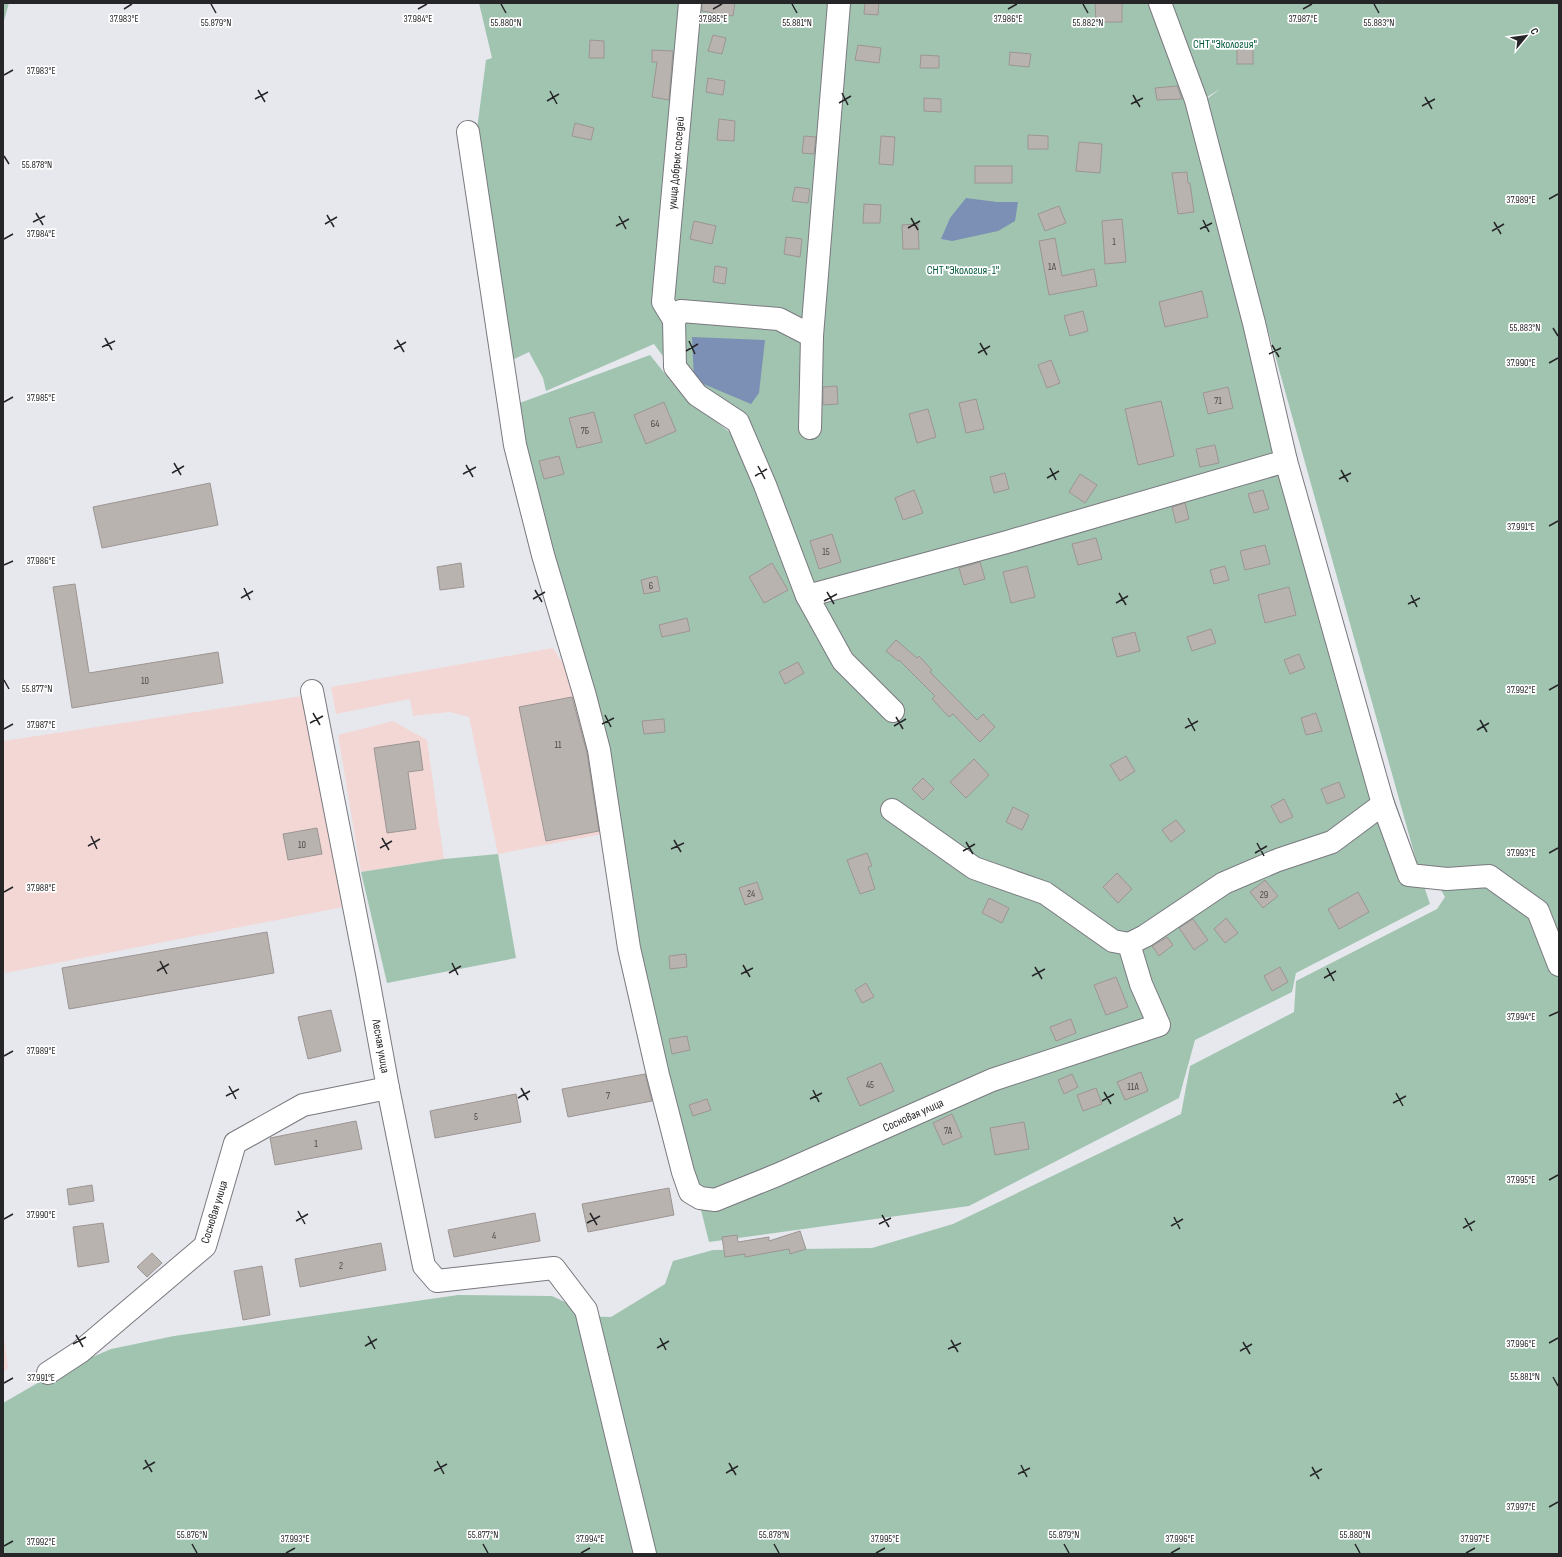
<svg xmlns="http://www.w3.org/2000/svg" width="1562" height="1557" font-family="'Sofia Sans Condensed',sans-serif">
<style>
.industrial{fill:#f2d7d5}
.green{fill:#a1c4b1}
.water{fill:#7c8fb4}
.building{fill:#b9b3b0;stroke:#9c9593}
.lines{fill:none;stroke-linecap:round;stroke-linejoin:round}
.minor-casing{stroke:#79797f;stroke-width:24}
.minor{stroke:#fff;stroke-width:22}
.ticks{fill:none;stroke:#262628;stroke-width:1.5}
.labels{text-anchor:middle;stroke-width:3.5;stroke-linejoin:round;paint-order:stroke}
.number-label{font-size:10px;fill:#4b494a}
.park-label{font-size:12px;fill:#045b3c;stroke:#fff}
.street-label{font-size:12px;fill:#262628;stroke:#fff}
.ticks-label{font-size:10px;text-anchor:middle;fill:#262628;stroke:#fff;stroke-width:3.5;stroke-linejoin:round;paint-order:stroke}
</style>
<rect width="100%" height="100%" fill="#e7e8ee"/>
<g class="industrial">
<path d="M553 648 581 692 608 833 498 854 469 717 450 712 413 716 410 699 336 714 331 687Z"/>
<path d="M302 696 343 907 5 973 3 963V741Z"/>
<path d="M393 721 427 740 444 859 361 872 338 735Z"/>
<path d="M3 1329 8 1368 3 1372Z"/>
</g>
<g class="green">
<path d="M3 3H9L3 24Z"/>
<path d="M479 3H1559V1554H3V1403L55 1373 111 1349 174 1336 458 1295 552 1296 567 1303 580 1316 611 1317 665 1284 673 1261 713 1250 872 1248 953 1224 1181 1114 1190 1066 1294 1012 1296 981 1437 909 1445 897 1433 876 1418 868 1430 904 1296 973 1292 992 1195 1040 1179 1098 969 1206 709 1242 665 1066 534 488 517 404 650 355 682 395 741 441 799 606 1280 470 1418 867 1204 101 1220 89 1202 100 1276 454 813 589 758 442 695 400 654 344 546 391 543 378 529 352 512 360 477 129 486 60 492 58Z"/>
<path d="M498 854 516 958 387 983 361 872 444 859Z"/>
</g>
<g class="water">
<path d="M966 198 997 202H1018L1015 221 998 231 952 241 941 239 950 218Z"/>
<path d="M692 337 765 340 759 393 751 404 694 380Z"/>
</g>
<g class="building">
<path d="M702 3H735L733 16 702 11Z"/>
<path d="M865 3H879L878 15 864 14Z"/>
<path d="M1095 3H1122V22H1096Z"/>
<path d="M713 35 726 38 722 54 708 51Z"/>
<path d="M590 40 604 41V58H589Z"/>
<path d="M858 45 881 48 879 63 855 60Z"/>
<rect x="1237" y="48" width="16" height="16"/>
<path d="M652 50 673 51 669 100 652 97 657 62H652Z"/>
<path d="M1010 52 1031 54 1029 67 1009 65Z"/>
<path d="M921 55 939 56V68H920Z"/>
<path d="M708 78 725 81 723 95 706 92Z"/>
<path d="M1177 86 1182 99 1157 100 1155 88Z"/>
<path d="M924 98 941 99V112L924 111Z"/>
<path d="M719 119 735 121 734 141 717 140Z"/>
<path d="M575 123 594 128 591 140 572 136Z"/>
<path d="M1028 135 1048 136V149H1028Z"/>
<path d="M804 136 816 137 814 154 802 153Z"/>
<path d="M881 136 895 137 893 165 879 164Z"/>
<path d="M1079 142 1102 144 1100 173 1076 171Z"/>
<rect x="975" y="166" width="37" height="17"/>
<path d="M1187 172 1188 183H1190L1194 212 1178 214 1172 173Z"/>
<path d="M795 187 810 189 808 203 792 201Z"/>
<path d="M864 204 881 205 880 223H863Z"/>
<path d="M1059 206 1066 223 1045 231 1038 214Z"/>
<path d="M1122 219 1126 262 1105 264 1102 221Z"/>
<path d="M694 221 716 226 712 244 690 239Z"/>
<path d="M918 224 919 249H903L902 225Z"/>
<path d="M786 237 802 239 800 257 784 254Z"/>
<path d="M1055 238 1062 276 1094 269 1097 286 1049 295 1039 241Z"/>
<path d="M715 266 727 268 725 284 713 282Z"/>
<path d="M1202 291 1208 317 1165 327 1159 302Z"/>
<path d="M1083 311 1088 331 1070 336 1064 316Z"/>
<path d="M1051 360 1060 383 1047 388 1038 365Z"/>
<path d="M837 386 838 404 823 405V387Z"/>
<path d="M1228 387 1233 408 1208 414 1203 393Z"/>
<path d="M976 399 984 429 966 433 959 403Z"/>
<path d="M1161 401 1174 456 1138 465 1125 409Z"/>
<path d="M664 402 676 431 646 444 634 415Z"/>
<path d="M928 409 936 437 917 443 909 414Z"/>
<path d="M594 412 602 442 577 448 569 418Z"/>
<path d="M1215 445 1219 463 1200 467 1196 449Z"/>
<path d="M559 456 564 474 544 479 539 461Z"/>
<path d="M1005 473 1009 489 994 493 990 477Z"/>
<path d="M1080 474 1097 485 1085 503 1069 492Z"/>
<path d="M210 483 218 525 102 548 93 507Z"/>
<path d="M914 490 923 513 903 520 895 498Z"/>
<path d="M1263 490 1269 509 1254 513 1248 494Z"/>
<path d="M1185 503 1189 519 1176 523 1172 507Z"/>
<path d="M832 534 841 562 819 569 810 541Z"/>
<path d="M1096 538 1102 559 1078 565 1072 544Z"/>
<path d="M1265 545 1270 564 1245 570 1240 551Z"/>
<path d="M980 562 985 579 964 585 959 568Z"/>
<path d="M461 563 464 587 440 590 437 567Z"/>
<path d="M772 563 788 590 764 603 749 577Z"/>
<path d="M1027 566 1035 597 1011 603 1003 572Z"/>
<path d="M1225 566 1229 580 1214 584 1210 570Z"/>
<path d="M657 576 660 591 644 594 641 580Z"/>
<path d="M75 584 89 673 218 652 223 683 72 708 53 587Z"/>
<path d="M1289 587 1296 615 1265 623 1258 595Z"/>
<path d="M687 618 690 631 662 637 659 625Z"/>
<path d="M1211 629 1216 643 1192 651 1187 637Z"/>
<path d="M1135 632 1140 651 1117 657 1112 638Z"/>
<path d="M896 640 917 658 919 656 932 670 930 672 977 720 983 714 995 727 980 742 953 714 949 717 932 699 935 696 899 660 898 661 886 651Z"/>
<path d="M1299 654 1305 668 1290 674 1284 660Z"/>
<path d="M798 662 804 673 785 684 779 672Z"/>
<path d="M572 697 587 753 599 831 546 841 519 707Z"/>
<path d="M1316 713 1322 731 1306 735 1301 718Z"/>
<path d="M664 719 665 732 644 734 642 721Z"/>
<path d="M419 741 423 770 408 772 416 829 387 833 374 748Z"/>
<path d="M1126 756 1135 771 1120 781 1110 765Z"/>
<path d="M974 759 989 775 966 798 950 782Z"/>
<path d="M923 778 934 789 923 800 912 789Z"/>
<path d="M1339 782 1345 797 1327 804 1321 789Z"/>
<path d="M1284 799 1293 817 1280 823 1271 806Z"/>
<path d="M1013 807 1029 815 1022 830 1006 822Z"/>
<path d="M1176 820 1185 831 1171 842 1162 830Z"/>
<path d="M317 828 322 854 288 860 283 834Z"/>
<path d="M867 853 872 866 868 867 875 889 860 894 847 860Z"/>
<path d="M1117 873 1132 889 1118 903 1103 887Z"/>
<path d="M1265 880 1278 896 1263 908 1250 892Z"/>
<path d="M757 882 763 899 745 905 739 888Z"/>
<path d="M1358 892 1369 912 1339 929 1328 909Z"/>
<path d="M989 898 1009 908 1002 923 982 913Z"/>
<path d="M1226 918 1238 933 1225 943 1214 929Z"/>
<path d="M1193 919 1208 940 1194 950 1179 928Z"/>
<path d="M267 932 274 973 69 1009 62 968Z"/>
<path d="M1167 937 1173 945 1159 956 1152 946Z"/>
<path d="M686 954 687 967 670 969 669 956Z"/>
<path d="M1280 967 1288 982 1272 991 1264 976Z"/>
<path d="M1116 977 1128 1007 1106 1015 1094 985Z"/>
<path d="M866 983 874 997 862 1003 855 990Z"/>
<path d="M331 1010 341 1051 308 1059 298 1017Z"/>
<path d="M1071 1019 1076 1033 1056 1041 1050 1027Z"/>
<path d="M687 1036 690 1050 672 1054 669 1039Z"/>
<path d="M881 1063 894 1091 860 1106 847 1078Z"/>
<path d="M1141 1072 1148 1091 1125 1100 1117 1082Z"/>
<path d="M645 1074 652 1101 568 1117 562 1089Z"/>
<path d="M1072 1074 1078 1087 1064 1094 1058 1080Z"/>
<path d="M1096 1088 1102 1104 1083 1111 1077 1095Z"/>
<path d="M516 1094 521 1122 435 1138 430 1111Z"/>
<path d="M707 1099 711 1110 693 1116 689 1105Z"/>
<path d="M952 1114 962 1137 943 1145 933 1123Z"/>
<path d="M356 1121 362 1149 275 1165 270 1138Z"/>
<path d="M1024 1122 1029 1149 995 1155 990 1128Z"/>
<path d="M92 1185 94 1201 69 1205 67 1189Z"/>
<path d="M669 1188 674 1215 588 1232 582 1204Z"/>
<path d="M535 1213 540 1241 454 1257 448 1230Z"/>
<path d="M103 1223 109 1262 78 1267 73 1227Z"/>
<path d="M800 1231 806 1249 790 1254 789 1249 745 1257V1254L725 1257 722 1237 737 1235 738 1242 769 1237V1241Z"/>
<path d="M381 1243 386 1270 300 1287 295 1259Z"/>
<path d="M152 1253 162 1263 147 1277 137 1267Z"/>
<path d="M262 1266 270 1315 243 1320 234 1271Z"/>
</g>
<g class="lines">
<g class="minor-casing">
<g id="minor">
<path d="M839 3 812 336 779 319 681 311 674 320 675 367 697 395 738 422 765 485 807 596 1007 542 1286 461"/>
<path d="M1160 3 1196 100 1254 323 1286 461 1383 804 1409 875 1447 879 1489 876 1538 911 1559 965"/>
<path d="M468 132 515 445 543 555 585 696 599 750 629 948 658 1075 683 1172 690 1192 700 1198 715 1200 777 1175 992 1080 1159 1025 1141 984 1129 944 1145 936 1224 883 1278 860 1332 842 1383 804"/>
<path d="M674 320 663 302 690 3"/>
<path d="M810 428 812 336"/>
<path d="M807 596 843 661 893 711"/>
<path d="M312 691 367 973 388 1088 424 1266 437 1281 554 1268 586 1310 645 1554"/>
<path d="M892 810 974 868 1045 893 1113 941 1129 944"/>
<path d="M48 1373 80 1352 205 1246 235 1143 303 1105 388 1088"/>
</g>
</g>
<use href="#minor" class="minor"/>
</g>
<path class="ticks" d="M211 4 216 13M501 4 506 13M792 4 797 13M1083 4 1088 13M1374 4 1379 13M124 9 132 4M418 9 427 4M713 9 722 4M1008 9 1017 4M1303 9 1312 4M4 75 13 70M258 90 265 102M550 91 557 104M842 93 848 105M1133 95 1140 107M1425 97 1432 109M255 99 268 92M547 101 559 94M839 103 851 96M1131 104 1143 98M1422 106 1435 99M4 156 9 164M1549 199 1558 194M36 213 43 225M327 215 334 227M619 216 626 229M911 218 918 230M1203 220 1209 232M33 222 45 216M1494 222 1501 234M325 224 337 217M616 226 629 219M908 228 920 221M1200 229 1212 223M1492 231 1504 224M4 239 13 234M1553 328 1558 336M105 338 112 350M397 340 404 352M689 341 695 354M980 343 987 355M1272 345 1279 357M102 347 115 341M394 349 406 342M686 351 698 344M978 353 990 346M1269 354 1281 348M1549 363 1558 358M4 402 13 397M174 463 181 475M466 465 473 477M758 466 765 479M1050 468 1056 480M1341 470 1348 482M172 473 184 466M463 474 476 467M755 476 767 469M1047 478 1059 471M1339 479 1351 473M1549 526 1558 521M4 565 13 561M244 588 250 600M535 590 542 602M827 592 834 604M1119 593 1126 605M1411 595 1417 607M241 598 253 591M533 599 545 592M824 601 837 594M1116 603 1128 596M1408 604 1420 598M4 680 9 689M1549 690 1558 685M313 713 320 725M605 715 611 727M896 717 903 729M1188 718 1195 731M1480 720 1487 732M310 723 323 716M602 724 614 718M894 726 906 719M1185 728 1198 721M4 729 13 724M1477 730 1489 723M91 836 97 849M382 838 389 850M674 840 681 852M966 842 973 854M1257 843 1264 856M88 846 100 839M380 848 392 841M671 849 684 843M963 851 975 844M1255 853 1267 846M1549 853 1558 848M4 892 13 887M160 961 167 974M452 963 458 975M743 965 750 977M1035 967 1042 979M1327 968 1334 981M157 971 169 964M449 973 461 966M741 974 753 968M1032 976 1045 969M1324 978 1336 971M1549 1016 1558 1012M4 1056 13 1051M229 1086 236 1099M521 1088 528 1100M813 1090 819 1102M1104 1092 1111 1104M1396 1093 1403 1106M226 1096 239 1089M518 1098 530 1091M810 1099 822 1093M1102 1101 1114 1094M1393 1103 1406 1096M1549 1180 1558 1175M298 1211 305 1224M590 1213 597 1225M882 1215 889 1227M1174 1217 1180 1229M1465 1218 1472 1231M4 1219 13 1214M296 1221 308 1214M587 1223 600 1216M879 1224 891 1218M1171 1226 1183 1219M1463 1228 1475 1221M76 1335 83 1347M368 1336 375 1349M660 1338 666 1350M951 1340 958 1352M1243 1342 1250 1354M1549 1343 1558 1338M73 1344 86 1337M365 1346 377 1339M657 1348 669 1341M948 1349 961 1343M1240 1351 1252 1344M1553 1377 1558 1386M4 1383 13 1378M145 1460 152 1472M437 1461 444 1474M729 1463 736 1475M1021 1465 1027 1477M1312 1467 1319 1479M143 1469 155 1462M434 1471 447 1464M726 1473 738 1466M1018 1474 1030 1468M1310 1476 1322 1469M1549 1507 1558 1502M192 1544 197 1553M483 1544 488 1553M774 1544 779 1553M1064 1544 1069 1553M1355 1544 1360 1553M4 1546 13 1541M286 1553 295 1548M581 1553 590 1548M876 1553 885 1548M1171 1553 1180 1548M1466 1553 1475 1548"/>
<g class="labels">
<g class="number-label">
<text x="1114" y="245">1</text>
<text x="1052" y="270">1А</text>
<text x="1218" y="404">71</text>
<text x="655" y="427">64</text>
<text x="585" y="434">7Б</text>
<text x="826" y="555">15</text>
<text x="651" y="589">6</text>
<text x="145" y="684">10</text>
<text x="558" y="748">11</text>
<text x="302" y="848">10</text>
<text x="751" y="897">24</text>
<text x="1264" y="898">29</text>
<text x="870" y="1088">45</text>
<text x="1133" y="1090">11А</text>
<text x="608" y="1099">7</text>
<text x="476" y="1120">5</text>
<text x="948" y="1134">7А</text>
<text x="316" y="1147">1</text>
<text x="494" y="1239">4</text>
<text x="341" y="1269">2</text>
</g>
<g class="park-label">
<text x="1225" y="48">СНТ "Экология"</text>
<text x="963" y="274">СНТ "Экология-1"</text>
</g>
<g class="street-label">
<text transform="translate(676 163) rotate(-85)" y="4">улица Добрых соседей</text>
<text transform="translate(381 1046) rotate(80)" y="4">Лесная улица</text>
<text transform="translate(913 1115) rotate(-24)" y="4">Сосновая улица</text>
<text transform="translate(214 1212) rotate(-73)" y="4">Сосновая улица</text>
</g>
</g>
<g class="ticks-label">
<text x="124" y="22">37.983°E</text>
<text x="418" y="22">37.984°E</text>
<text x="713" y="22">37.985°E</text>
<text x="1008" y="22">37.986°E</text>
<text x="1303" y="22">37.987°E</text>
<text x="216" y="26">55.879°N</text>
<text x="506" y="26">55.880°N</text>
<text x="797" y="26">55.881°N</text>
<text x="1088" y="26">55.882°N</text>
<text x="1379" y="26">55.883°N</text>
<text x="41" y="74">37.983°E</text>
<text x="37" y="168">55.878°N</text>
<text x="1521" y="203">37.989°E</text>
<text x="41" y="237">37.984°E</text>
<text x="1525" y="331">55.883°N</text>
<text x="1521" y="366">37.990°E</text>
<text x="41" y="401">37.985°E</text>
<text x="1521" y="530">37.991°E</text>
<text x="41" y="564">37.986°E</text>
<text x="37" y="692">55.877°N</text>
<text x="1521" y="693">37.992°E</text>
<text x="41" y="728">37.987°E</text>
<text x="1521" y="856">37.993°E</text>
<text x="41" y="891">37.988°E</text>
<text x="1521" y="1020">37.994°E</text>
<text x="41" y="1054">37.989°E</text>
<text x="1521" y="1183">37.995°E</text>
<text x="41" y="1218">37.990°E</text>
<text x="1521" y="1347">37.996°E</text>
<text x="1525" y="1380">55.881°N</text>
<text x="41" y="1381">37.991°E</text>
<text x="1521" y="1510">37.997°E</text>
<text x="192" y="1538">55.876°N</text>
<text x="483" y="1538">55.877°N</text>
<text x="774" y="1538">55.878°N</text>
<text x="1064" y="1538">55.879°N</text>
<text x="1355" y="1538">55.880°N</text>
<text x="295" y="1542">37.993°E</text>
<text x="590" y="1542">37.994°E</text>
<text x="885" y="1542">37.995°E</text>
<text x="1180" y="1542">37.996°E</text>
<text x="1475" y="1542">37.997°E</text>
<text x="41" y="1545">37.992°E</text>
</g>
<rect width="1562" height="1557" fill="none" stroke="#262628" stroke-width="8"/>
<g transform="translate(1526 36) rotate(61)" stroke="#ffffff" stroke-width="3" paint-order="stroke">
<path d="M0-3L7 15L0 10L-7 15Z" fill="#262628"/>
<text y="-6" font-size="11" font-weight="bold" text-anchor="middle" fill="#262628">С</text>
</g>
</svg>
